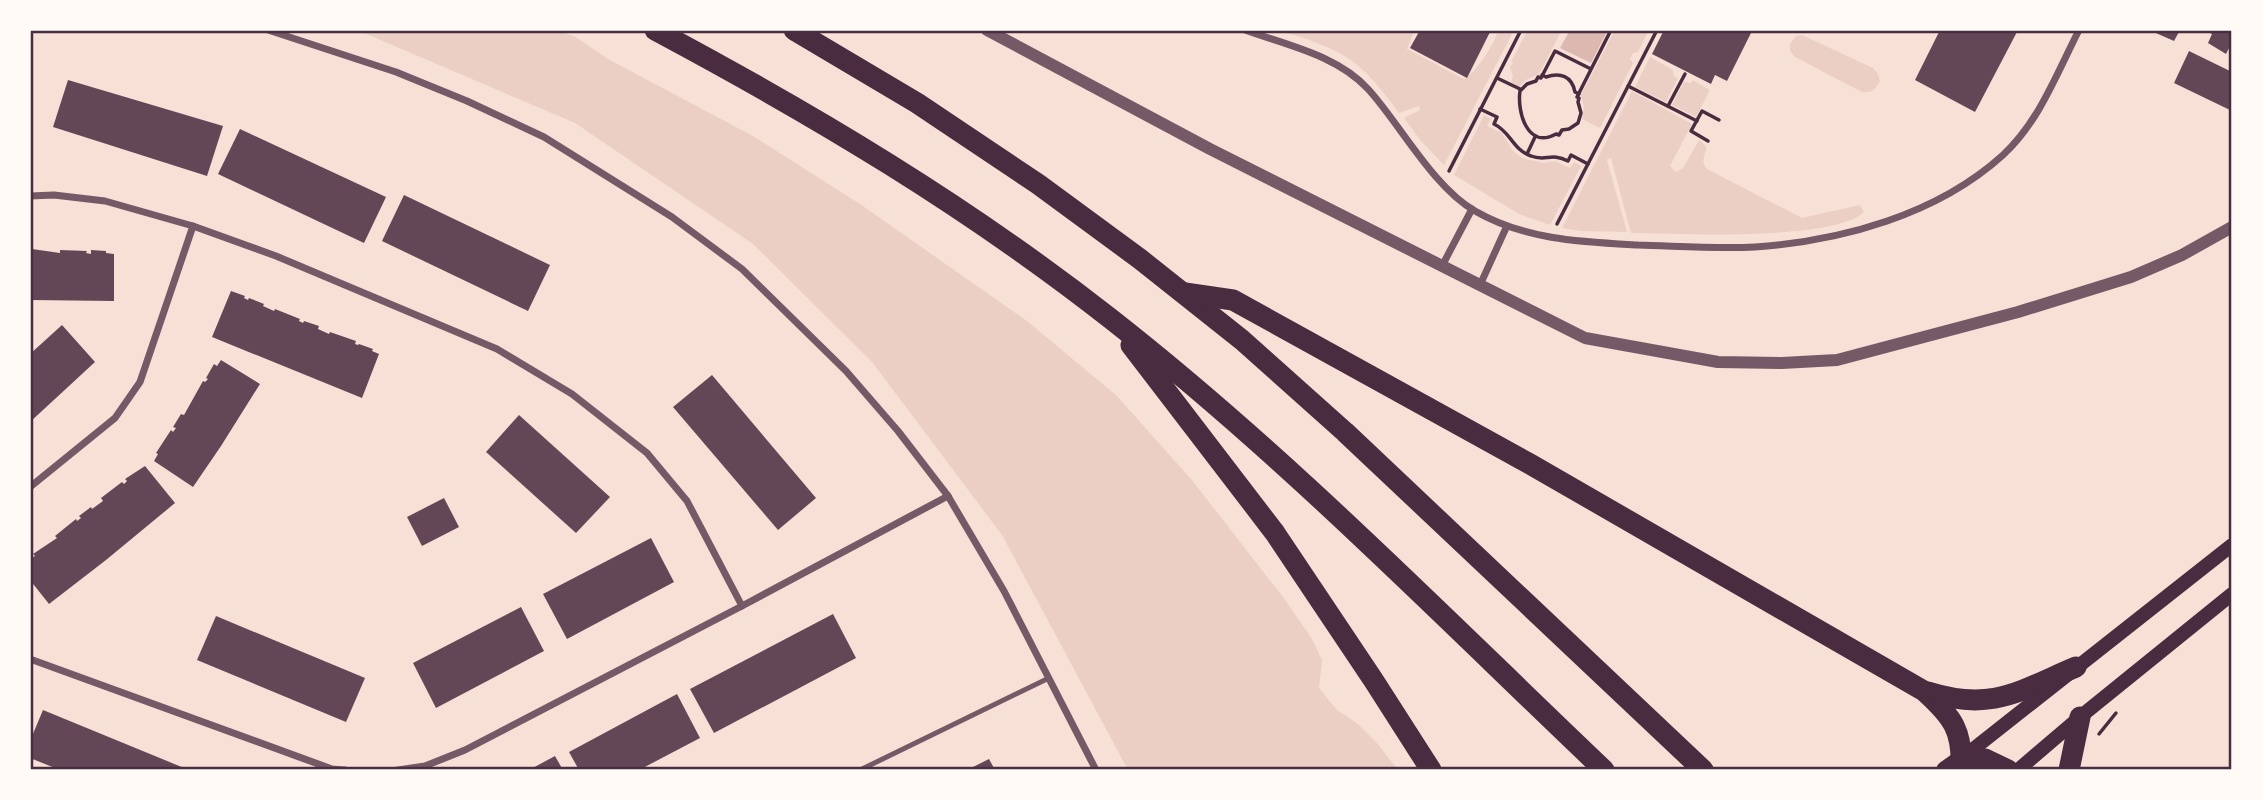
<svg xmlns="http://www.w3.org/2000/svg" width="2262" height="800" font-family="'Fira Sans',sans-serif">
<style>
.green{fill:#ebcfc5}
.water{fill:#dcb8b0}
.building{fill:#644757}
.lines{fill:none;stroke-linecap:round;stroke-linejoin:round}
.path{stroke:#4a2c40;stroke-width:3.5}
.service{stroke:#755966;stroke-width:5}
.minor{stroke:#755966;stroke-width:7}
.tertiary{stroke:#755966;stroke-width:12}
.secondary{stroke:#4a2c40;stroke-width:14}
.primary{stroke:#4a2c40;stroke-width:18}
.motorway{stroke:#4a2c40;stroke-width:21}
.neatline{fill:none;stroke:#4a2c40;stroke-width:2.5}
</style>
<rect width="100%" height="100%" fill="#f7e1d7"/>
<g class="green">
<path d="M357 30H554L574 36 608 59 753 136 860 204 1027 321 1117 396 1191 479 1283 597 1312 639 1322 660 1319 688 1336 709 1358 724 1377 743 1398 770H1128L1002 535 872 362 753 244 575 123Z"/>
<path d="M1277 30H1415L1407 49 1464 79C1478 70 1494 45 1498 30H1514L1444 165 1421 141 1404 118 1420 110 1419 106 1399 113C1389 100 1379 86 1367 74 1345 50 1308 39 1277 30Z"/>
<path d="M1528 30H1562L1539 74 1526 80 1519 87 1511 82 1513 77 1510 67 1513 62 1511 61Z"/>
<path d="M1615 30H1649L1638 52 1633 53 1630 59 1633 63 1600 128 1582 119 1584 107 1581 95Z"/>
<path d="M1802 35 1873 68 1878 74 1880 81C1875 90 1872 93 1862 92L1795 57 1790 51V44L1796 36Z"/>
<path d="M1650 57 1673 70 1674 76 1678 78 1666 102 1635 87Z"/>
<path d="M1693 80 1710 90 1696 117 1672 105 1684 82 1691 83Z"/>
<path d="M1632 91 1692 124 1670 166 1676 172 1683 168 1699 140 1706 146C1707 155 1699 160 1707 169L1802 218 1860 205 1864 212C1835 241 1676 234 1631 233L1611 158 1607 160 1627 232 1580 231 1562 228Z"/>
<path d="M1484 115 1491 119 1487 126 1502 133 1513 151 1522 158 1544 163 1555 161 1570 168 1574 162 1581 166 1550 225 1519 214 1454 175Z"/>
</g>
<path class="water" d="M1570 30H1608L1591 63 1560 48Z"/>
<g class="building">
<path d="M1420 30H1491L1467 78 1410 48Z"/>
<path d="M1664 30H1749L1752 31 1727 81 1715 75 1711 84 1652 54Z"/>
<path d="M1940 30H2018L1975 112 1915 80Z"/>
<path d="M2149 30H2180L2174 41Z"/>
<path d="M2204 30H2232V42L2226 54 2208 43 2212 34Z"/>
<path d="M2189 51 2232 72V111L2174 83Z"/>
<path d="M68 80 223 126 207 176 53 127Z"/>
<path d="M240 129 386 197 364 243 218 174Z"/>
<path d="M404 195 550 265 528 311 382 241Z"/>
<path d="M32 249 60 253V250L87 251 86 253 91 254V250L106 251V253L114 254V301L30 300Z"/>
<path d="M231 291 245 296 244 298 248 300 249 298 264 304 263 306 274 311 275 309 300 319 299 321 303 323 304 321 319 326 318 329 329 334 330 332 356 341 355 344 358 345 359 344 373 349 372 351 379 354 362 398 212 337Z"/>
<path d="M62 325 95 362 30 422V354Z"/>
<path d="M221 360 260 384 221 446 193 487 154 461 158 454 156 453 171 430 173 432 176 428 173 427 181 414 184 415 203 381 205 382 208 379 206 378 214 364 217 366Z"/>
<path d="M712 375 816 498 778 530 673 407Z"/>
<path d="M519 415 610 497 576 533 486 452Z"/>
<path d="M145 466 175 503 106 560 49 604 30 580V559L35 556 33 554 57 538 55 536 76 519 77 521 81 518 79 516 91 507 92 509 103 501 101 498 122 482 124 484 127 481 125 479Z"/>
<path d="M444 498 459 527 422 546 407 517Z"/>
<path d="M651 538 674 582 567 639 543 594Z"/>
<path d="M521 607 544 651 436 708 413 663Z"/>
<path d="M833 614 856 658 714 733 690 689Z"/>
<path d="M216 616 365 678 346 722 197 660Z"/>
<path d="M677 694 700 738 639 770H579L569 752Z"/>
<path d="M43 710 189 770H60L30 758V741Z"/>
<path d="M555 756 563 770H529Z"/>
<path d="M989 759 995 770H967Z"/>
</g>
<g class="lines">
<g class="path">
<path d="M1591 69 1555 51 1541 78 1538 77 1536 81 1527 84 1520 91C1517 111 1527 150 1556 134L1559 135 1562 130 1569 129 1578 123 1581 113 1578 102 1579 98 1577 97 1611 30"/>
<path d="M1542 75 1546 77C1560 72 1572 76 1575 92L1579 94"/>
<path d="M1497 78 1520 89"/>
<path d="M1628 86 1697 121"/>
<path d="M1668 106 1685 74"/>
<path d="M1480 109 1497 117 1494 124C1511 132 1512 149 1531 156 1546 162 1551 152 1568 161L1571 155 1588 164"/>
<path d="M1708 141 1691 131 1702 111 1719 120"/>
<path d="M1527 154 1535 137"/>
<path d="M1449 171 1521 30"/>
<path d="M1557 224 1657 30"/>
<path d="M2099 734 2116 713"/>
</g>
<path class="service" d="M860 770 1049 678"/>
<g class="minor">
<path d="M268 30 396 72 467 101 544 137 672 217 742 269 846 371 898 431 948 496 1004 591 1096 770"/>
<path d="M1245 30C1286 45 1337 55 1368 89 1400 124 1433 187 1475 211 1525 240 1582 242 1638 245 1677 246 1716 249 1755 247 1841 241 1937 215 2003 155 2039 122 2057 73 2079 30"/>
<path d="M30 196 54 195 105 201 193 226 276 256 497 349 572 394 647 453 687 501 742 606"/>
<path d="M1442 266 1472 209"/>
<path d="M1480 285 1506 228"/>
<path d="M30 487 115 418 140 382 193 226"/>
<path d="M30 659 332 769 345 770"/>
<path d="M398 770 425 766 465 750 742 606 948 496"/>
</g>
<path class="tertiary" d="M987 30 1210 149 1585 338 1718 362 1782 363 1837 360 2018 312 2131 277 2182 255 2232 227"/>
<g class="secondary">
<path d="M1962 758 2232 545"/>
<path d="M2018 770 2080 717 2232 594"/>
</g>
<path class="primary" d="M1945 770 1962 758"/>
<g class="motorway">
<path d="M655 30C816 116 967 206 1111 319 1286 456 1443 617 1604 770"/>
<path d="M794 30 917 103 1038 184 1140 259 1242 340 1345 432 1703 770"/>
<path d="M1185 293 1233 300 1530 464 1924 691C1953 717 1963 731 1961 770"/>
<path d="M1131 345 1275 533 1374 681 1431 770"/>
<path d="M1928 692C1992 712 2019 691 2076 667"/>
<path d="M1962 758 1985 759 2008 770"/>
<path d="M2069 770 2080 717"/>
</g>
</g>
<rect width="2262" height="800" fill="none" stroke="#fffaf5" stroke-width="63"/>
<rect x="32" y="32" width="2198" height="736" class="neatline"/>
</svg>
